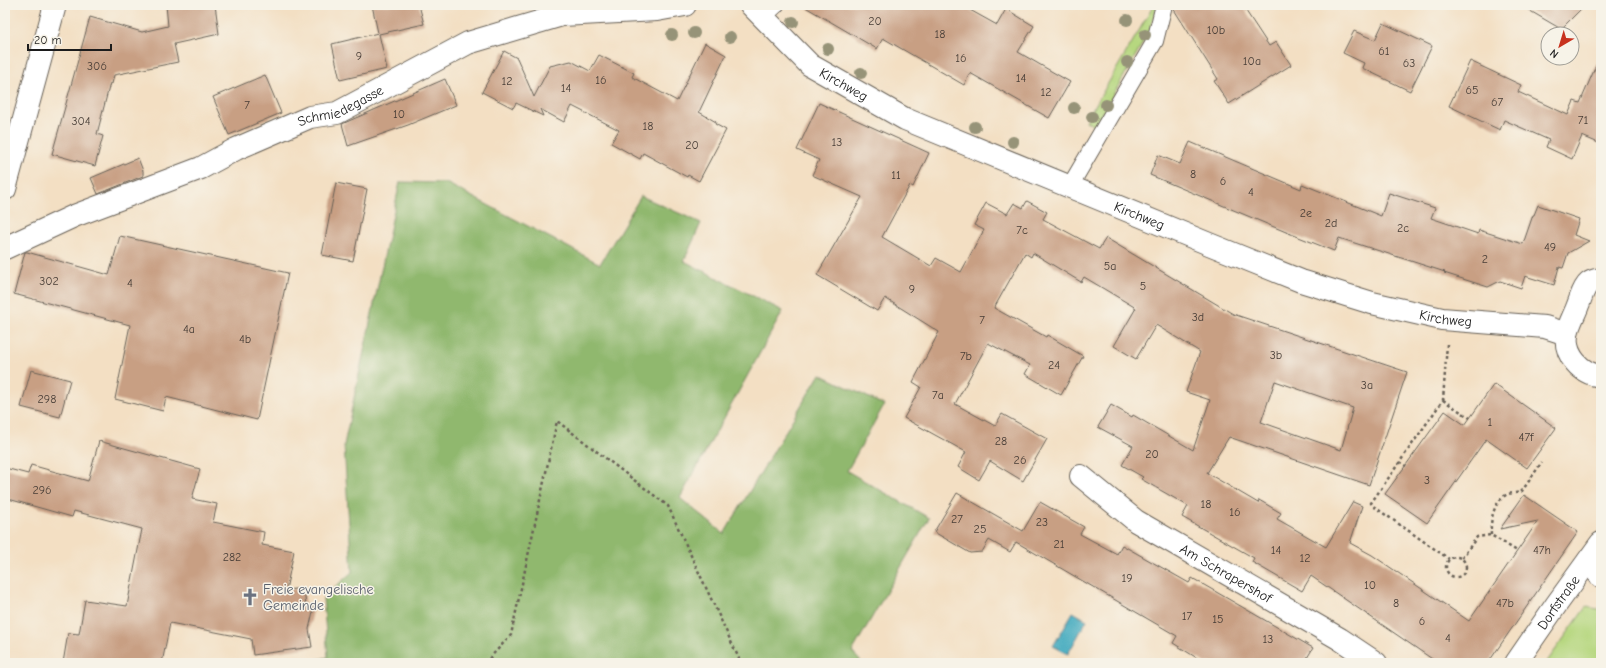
<svg xmlns="http://www.w3.org/2000/svg" width="1606" height="668" font-family="'Comic Neue',sans-serif">
<style>
.green{fill:#b6d77f;stroke:#697a4e}
.forest{fill:#90b86e;stroke:#566a45}
.water{fill:#3ea8be;stroke:#2d626d}
.building{fill:#c89f83;fill-rule:evenodd}
.lines{fill:none;stroke-linecap:round;stroke-linejoin:round}
.lane-casing{stroke:#676056;stroke-width:18}
.street-casing{stroke:#676056;stroke-width:24}
.secondary-casing{stroke:#676056;stroke-width:24}
.path{stroke:#676056;stroke-width:2.5;stroke-dasharray:3 3;stroke-linecap:butt}
.lane{stroke:#fff;stroke-width:16}
.street{stroke:#fff;stroke-width:22}
.secondary{stroke:#fff;stroke-width:22}
.tree{fill:#969378}
.labels{text-anchor:middle;stroke-width:3;stroke-linejoin:round;paint-order:stroke}
.number-label{font-size:12px;fill:#473d36}
.street-label{font-size:14px;fill:#1c1c1c;stroke:#f7f3e8}
.worship-label{font-size:14px;fill:#5b616d;stroke:#f7f3e8;text-anchor:start}
</style>
<rect width="100%" height="100%" fill="#f7f3e8"/>
<filter id="ink" filterUnits="userSpaceOnUse"><feTurbulence type="fractalNoise" baseFrequency=".025" numOctaves="2"/><feDisplacementMap in="SourceGraphic" scale="8" xChannelSelector="R" yChannelSelector="G"/><feConvolveMatrix kernelMatrix="1 2 1 2 8 2 1 2 1" color-interpolation-filters="sRGB"/></filter>
<filter id="wash" filterUnits="userSpaceOnUse"><feTurbulence type="fractalNoise" baseFrequency=".012" numOctaves="4" result="noise"/><feDisplacementMap in="SourceGraphic" scale="16" xChannelSelector="R" yChannelSelector="G"/><feGaussianBlur stdDeviation="0.9" result="paint"/><feColorMatrix in="noise" values="0 0 0 0 0 0 0 0 0 0 0 0 0 0 0 0 0 1.4 0 .05"/><feComposite in="paint" operator="in"/></filter>
<g filter="url(#wash)">
<rect width="100%" height="100%" fill="#f3dfc3"/>
<g class="green">
<path d="M1154 5H1158L1149 32 1095 127 1086 121Z"/>
<path d="M1586 607 1598 609 1601 612V663H1546Z"/>
</g>
<path class="forest" d="M400 182 446 183 600 264 641 196 701 223 684 261 783 311 680 498 724 534 820 374 884 405 847 471 929 518 852 652 862 663H303L328 657 323 598 352 572 344 445Z"/>
<path class="water" d="M1073 612 1087 620 1068 654 1053 646Z"/>
<g id="blocks">
<g class="building">
<path d="M166 5H215L219 34 174 44 178 62 114 75 112 84 110 83 97 134 103 136 95 166 52 154 90 17 142 32 168 26Z"/>
<path d="M372 5H419L424 24 379 34 387 69 340 80 332 44 378 33Z"/>
<path d="M802 5H961L997 25 1006 9 1034 26 1018 52 1070 82 1049 118 970 73 964 85 883 38 877 49Z"/>
<path d="M1173 5H1242L1269 46 1276 42 1291 65 1229 104 1214 81 1218 79 1173 8Z"/>
<path d="M1520 5H1585L1561 29Z"/>
<path d="M1383 23 1432 46 1410 91 1362 68 1364 63 1343 53 1354 31 1375 40Z"/>
<path d="M705 43 726 55 699 112 716 122 715 124 726 130 699 181 688 175 687 177 643 153 640 159 611 143 619 130 572 106 564 122 540 109 543 116 516 103 513 108 482 92 504 51 517 58 534 97 550 66 571 61 590 71 599 55 634 73 632 77 677 101Z"/>
<path d="M1601 54V144L1582 136 1572 159 1546 147 1549 140 1504 120 1500 130 1449 106 1470 61 1521 85 1518 92 1568 115 1574 101 1580 103Z"/>
<path d="M265 75 281 113 229 135 213 97Z"/>
<path d="M445 79 456 105 408 125 348 146 342 124Z"/>
<path d="M819 103 929 153 913 187 910 185 882 237 931 266 936 258 961 272 984 230 974 225 986 203 1007 214 1014 203 1023 208 1027 201 1047 212 1043 219 1099 249 1106 238 1233 314 1407 372 1369 485 1229 437 1207 473 1258 503 1259 500 1281 513 1277 519 1326 547 1353 502 1362 506 1350 543 1372 555 1469 621 1538 521 1500 529 1524 495 1578 532 1488 663H1438L1311 576 1302 591 1252 562 1254 558 1182 517 1188 506 1141 479 1143 477 1122 465 1133 446 1098 427 1111 405 1132 417 1133 415 1193 450 1210 400 1186 392 1200 352 1156 325 1136 359 1114 346 1136 308 1084 277 1081 282 1033 253 1031 257 1025 253 994 308 1046 337 1047 335 1083 356 1061 395 1025 374 1030 365 988 343 955 404 995 426 1002 414 1047 439 1023 481 990 461 979 480 958 467 966 452 904 418 921 387 913 382 939 332 885 298 877 311 817 275 862 197 812 175 819 160 797 150ZM1275 381 1353 408 1341 450 1261 422Z"/>
<path d="M1190 142 1301 189 1302 184 1381 216 1389 193 1435 208 1431 218 1478 234 1479 230 1523 244 1533 215H1534L1538 205 1579 219 1574 235 1589 241 1568 253 1563 268 1559 267 1554 285 1525 276 1521 288 1500 281 1488 287 1444 273 1445 272 1339 238 1334 251 1286 232 1150 175 1158 155 1180 164Z"/>
<path d="M138 158 143 171V176L98 194 91 178Z"/>
<path d="M336 183 367 189 353 261 322 255Z"/>
<path d="M120 236 288 273 257 420 166 397 163 411 115 399 130 325 14 294 25 252H27L109 275Z"/>
<path d="M31 370 70 380 60 417 21 407Z"/>
<path d="M1494 384 1556 428 1527 468 1486 439 1427 523 1385 494 1445 411 1465 425Z"/>
<path d="M99 441 200 469 192 499 217 504 213 522 264 532 262 545 294 551 286 590 304 588 306 607H314L309 629 312 647 253 655 251 639 170 623 162 663H63L68 633 79 634 85 600 127 606 142 529 74 511 72 517 5 498V468L28 474 31 465 88 481Z"/>
<path d="M957 493 1023 531 1040 502 1084 527 1080 534 1117 554 1122 545 1189 583 1192 578 1313 648 1304 663H1205L1173 643 1177 636 1016 542 1010 552 989 540 982 552 970 553 934 532Z"/>
</g>
</g>
</g>
<g filter="url(#ink)">
<use href="#blocks" fill-opacity="0" stroke="#676056" stroke-width="1"/>
<g class="lines">
<g class="lane-casing">
<g id="lane">
<path d="M763 17 776 5"/>
<path d="M1070 186 1155 41 1164 5"/>
</g>
</g>
<g class="street-casing">
<g id="street">
<path id="s1" d="M751 5 810 65 905 119 1209 244 1301 281 1372 303 1442 319 1545 327 1567 334"/>
<path id="s2" d="M5 248 74 216 201 168 236 149 310 117 337 113 468 43 562 15 657 10 685 5"/>
<path d="M1601 279C1597 280 1593 280 1589 283 1583 288 1581 298 1578 305 1575 314 1568 325 1567 335 1564 355 1581 374 1601 376"/>
<path id="s3" d="M1081 476 1136 521 1340 639 1376 663"/>
<path d="M1589 560 1601 577"/>
<path id="s4" d="M1516 663 1556 605 1601 543"/>
</g>
</g>
<g class="secondary-casing">
<path id="secondary" d="M5 189 55 5"/>
</g>
<g class="path">
<path d="M5 279 7 272"/>
<path d="M1447 344 1443 400 1371 503 1373 506 1449 559"/>
<path d="M1443 400 1470 418"/>
<path d="M1399 462 1406 466"/>
<path d="M1491 535C1490 521 1493 503 1506 495 1511 492 1517 494 1522 491L1542 462"/>
<circle cx="1456" cy="567" r="10"/>
<path d="M1462 558 1477 537 1491 535 1517 551"/>
<path d="M485 663 511 635 557 421 668 506 741 663"/>
</g>
<use href="#lane" class="lane"/>
<use href="#street" class="street"/>
<use href="#secondary" class="secondary"/>
</g>
<g class="tree">
<circle cx="1127" cy="20" r="6"/>
<circle cx="793" cy="22" r="6"/>
<circle cx="694" cy="33" r="6"/>
<circle cx="672" cy="35" r="6"/>
<circle cx="1145" cy="35" r="6"/>
<circle cx="730" cy="37" r="6"/>
<circle cx="828" cy="49" r="6"/>
<circle cx="1127" cy="62" r="6"/>
<circle cx="861" cy="73" r="6"/>
<circle cx="1106" cy="105" r="6"/>
<circle cx="1074" cy="108" r="6"/>
<circle cx="1092" cy="117" r="6"/>
<circle cx="975" cy="127" r="6"/>
<circle cx="1013" cy="142" r="6"/>
</g>
</g>
<defs>
<g id="church-bare" transform="scale(1.38)"><path d="M-1.2-6h2.4v3.5h3.3v2.4h-3.3V6h-2.4V-.1h-3.3v-2.4h3.3Z" fill="#6b7280" stroke="#f7f3e8" stroke-width="2.5" paint-order="stroke"/></g>
</defs>
<g fill-rule="evenodd">
<use href="#church-bare" x="250" y="597"/>
</g>
<g class="labels">
<g class="number-label">
<text x="875" y="25">20</text>
<text x="1216" y="34">10b</text>
<text x="940" y="38">18</text>
<text x="1384" y="55">61</text>
<text x="359" y="60">9</text>
<text x="961" y="62">16</text>
<text x="1252" y="65">10a</text>
<text x="1409" y="67">63</text>
<text x="97" y="70">306</text>
<text x="1021" y="82">14</text>
<text x="601" y="84">16</text>
<text x="507" y="85">12</text>
<text x="566" y="92">14</text>
<text x="1472" y="94">65</text>
<text x="1046" y="96">12</text>
<text x="1497" y="106">67</text>
<text x="247" y="109">7</text>
<text x="399" y="118">10</text>
<text x="1583" y="124">71</text>
<text x="81" y="125">304</text>
<text x="648" y="130">18</text>
<text x="837" y="146">13</text>
<text x="692" y="149">20</text>
<text x="1193" y="178">8</text>
<text x="896" y="179">11</text>
<text x="1223" y="185">6</text>
<text x="1251" y="196">4</text>
<text x="1306" y="217">2e</text>
<text x="1331" y="227">2d</text>
<text x="1403" y="232">2c</text>
<text x="1022" y="234">7c</text>
<text x="1550" y="251">49</text>
<text x="1485" y="263">2</text>
<text x="1110" y="270">5a</text>
<text x="49" y="285">302</text>
<text x="130" y="287">4</text>
<text x="1143" y="290">5</text>
<text x="912" y="293">9</text>
<text x="1198" y="321">3d</text>
<text x="982" y="324">7</text>
<text x="189" y="333">4a</text>
<text x="245" y="343">4b</text>
<text x="1276" y="359">3b</text>
<text x="966" y="360">7b</text>
<text x="1054" y="369">24</text>
<text x="1367" y="389">3a</text>
<text x="938" y="399">7a</text>
<text x="47" y="403">298</text>
<text x="1490" y="426">1</text>
<text x="1526" y="441">47f</text>
<text x="1001" y="445">28</text>
<text x="1152" y="458">20</text>
<text x="1020" y="464">26</text>
<text x="1427" y="484">3</text>
<text x="42" y="494">296</text>
<text x="1206" y="508">18</text>
<text x="1235" y="516">16</text>
<text x="957" y="523">27</text>
<text x="1042" y="526">23</text>
<text x="980" y="533">25</text>
<text x="1059" y="548">21</text>
<text x="1276" y="554">14</text>
<text x="1542" y="554">47h</text>
<text x="232" y="561">282</text>
<text x="1305" y="562">12</text>
<text x="1127" y="582">19</text>
<text x="1370" y="589">10</text>
<text x="1396" y="607">8</text>
<text x="1505" y="607">47b</text>
<text x="1187" y="620">17</text>
<text x="1218" y="623">15</text>
<text x="1422" y="625">6</text>
<text x="1448" y="642">4</text>
<text x="1268" y="643">13</text>
</g>
<g class="street-label">
<text dy="5" stroke="none"><textPath href="#s1" startOffset="123">Kirchweg</textPath></text>
<text dy="5" stroke="none"><textPath href="#s2" startOffset="365">Schmiedegasse</textPath></text>
<text dy="5" stroke="none"><textPath href="#s1" startOffset="447">Kirchweg</textPath></text>
<text dy="5" stroke="none"><textPath href="#s1" startOffset="771">Kirchweg</textPath></text>
<text dy="5" stroke="none"><textPath href="#s3" startOffset="175">Am Schrapershof</textPath></text>
<text dy="5" stroke="none"><textPath href="#s4" startOffset="74">Dorfstraße</textPath></text>
</g>
<g class="worship-label">
<text x="263" y="594">Freie evangelische<tspan x="263" dy="16">Gemeinde</tspan></text>
</g>
</g>
<rect width="1606" height="668" fill="none" stroke="#f7f3e8" stroke-width="20"/>
<g transform="translate(1560 46) rotate(218)"><circle r="19" fill="#f7f3e8" stroke="#9f9d96"/>
<path d="M0-3L7 15L0 10L-7 15Z" fill="#c8321e"/>
<text y="-6" font-size="11" font-weight="bold" text-anchor="middle" fill="#1c1c1c">N</text>
</g>
<path d="M28 44v6h83v-6" fill="none" stroke="#1c1c1c" stroke-width="2"/>
<text x="34" y="44" font-size="12" fill="#1c1c1c" stroke="#f7f3e8" stroke-width="3" paint-order="stroke">20 m</text>
</svg>
